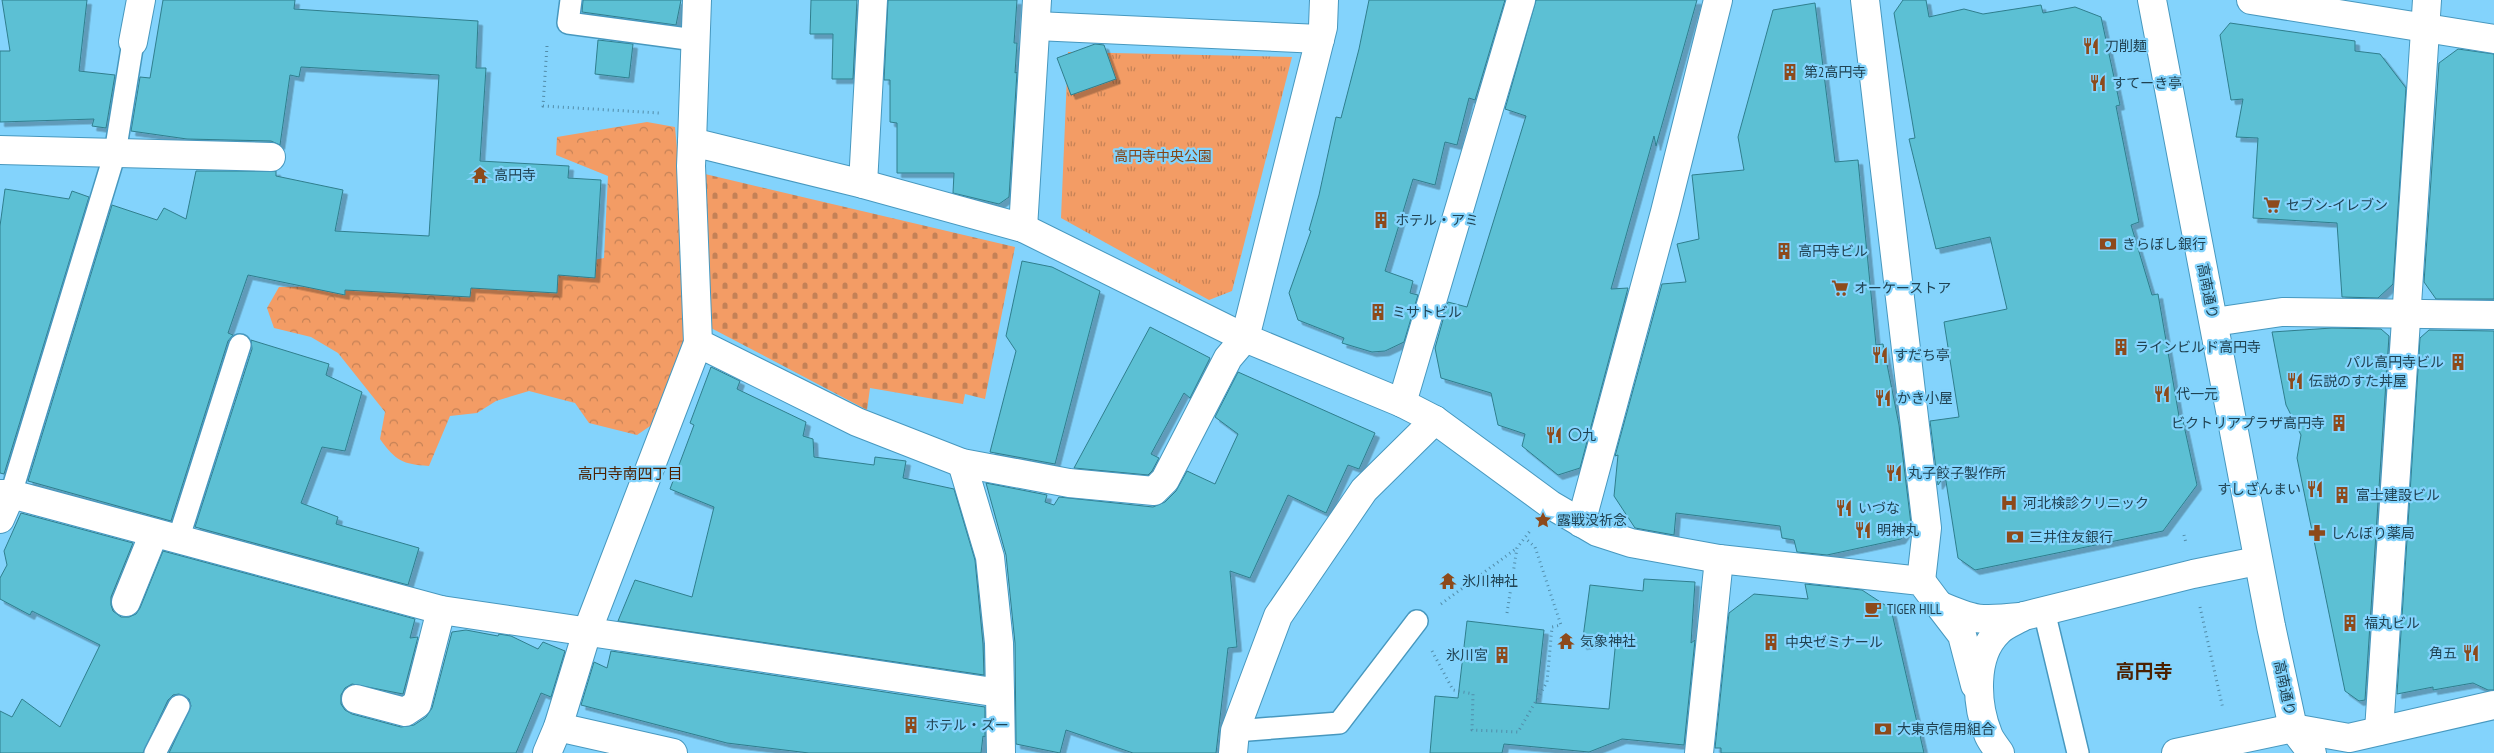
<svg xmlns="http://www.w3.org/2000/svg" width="2494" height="753" font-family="'PT Sans Narrow','Noto Sans JP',sans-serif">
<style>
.grass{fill:url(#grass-tufts)}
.forest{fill:url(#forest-crowns)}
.cemetery{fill:url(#cemetery-stones)}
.building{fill:#5bc0d4;stroke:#307e8d;filter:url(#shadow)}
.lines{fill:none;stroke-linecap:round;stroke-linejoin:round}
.service-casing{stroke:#4798bf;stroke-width:24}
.minor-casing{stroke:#4798bf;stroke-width:30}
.tertiary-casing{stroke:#4798bf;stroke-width:30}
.path{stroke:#528ca9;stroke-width:3;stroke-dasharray:1 4;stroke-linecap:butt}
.service{stroke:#fff;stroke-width:21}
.minor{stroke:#fff;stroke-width:28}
.tertiary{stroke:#fff;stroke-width:28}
.labels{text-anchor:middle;stroke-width:4.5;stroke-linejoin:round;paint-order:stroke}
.poi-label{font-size:14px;fill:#204252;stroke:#83d3fc;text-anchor:start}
.park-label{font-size:14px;fill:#834416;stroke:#83d3fc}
.street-label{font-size:14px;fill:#204252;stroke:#83d3fc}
.neighbourhood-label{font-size:15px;fill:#4c2000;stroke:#83d3fc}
.district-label{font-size:19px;font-weight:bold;fill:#4c2000;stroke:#83d3fc}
</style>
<defs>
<pattern id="grass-tufts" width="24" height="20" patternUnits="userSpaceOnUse" patternTransform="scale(1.25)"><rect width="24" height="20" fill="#f39c65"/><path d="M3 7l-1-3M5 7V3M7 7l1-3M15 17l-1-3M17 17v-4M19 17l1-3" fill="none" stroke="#c48156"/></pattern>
<pattern id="forest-crowns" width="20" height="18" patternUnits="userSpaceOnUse" patternTransform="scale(1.25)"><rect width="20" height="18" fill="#f39c65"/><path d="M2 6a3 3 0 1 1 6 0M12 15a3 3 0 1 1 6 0" fill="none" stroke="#c48156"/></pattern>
<pattern id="cemetery-stones" width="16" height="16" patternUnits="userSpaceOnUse" patternTransform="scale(1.25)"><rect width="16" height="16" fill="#f39c65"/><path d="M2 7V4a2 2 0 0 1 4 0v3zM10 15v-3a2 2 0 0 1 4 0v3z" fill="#c48156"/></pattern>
<filter id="shadow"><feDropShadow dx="4.5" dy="4.5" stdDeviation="0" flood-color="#0004"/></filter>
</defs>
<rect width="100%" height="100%" fill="#83d3fc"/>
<path class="grass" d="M1068 52 1292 57 1232 291 1209 300 1061 218Z"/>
<path class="forest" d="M647 122 675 127 678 160 686 343 656 422 637 435 589 423 575 403 529 391 496 401 477 413 450 416 429 466C402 464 396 461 380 439L385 412 338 353 311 337 274 328 267 308 279 287 365 286 489 280 604 258 608 176 556 155 557 137Z"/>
<path class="cemetery" d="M705 174 1015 247 985 399 965 394 963 404 870 388 867 410 711 328Z"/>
<g class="building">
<path d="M2 0H87L79 71 115 75 106 128 92 126 94 119 0 122V51H10Z"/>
<path d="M163 0H295L294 9 478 21 476 68H486L480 161 569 166 568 178 601 180 595 278 558 275 557 293 471 288 470 297 345 290V295L248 275 228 333 233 335 228 341 171 521 28 481 112 205 157 220 164 208 186 219 196 171H276V176L343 190 335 231 429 236 439 75 301 67 299 77 290 75 280 145 271 141 187 139 131 131 140 77 150 78Z"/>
<path d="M583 0H681L676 25 582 12Z"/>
<path d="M811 0H857L853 79H832L833 34H810Z"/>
<path d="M888 0H1017L1014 43H1017L1015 73 1017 72 1009 197 999 204 953 193 954 173H897V123L890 122V80H884Z"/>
<path d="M1369 0H1505L1475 100 1469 98 1457 145 1445 142 1435 185 1413 179 1385 271 1413 281 1410 293 1418 295 1404 342 1385 351 1372 352 1342 343 1344 338 1298 320 1289 293 1311 231 1309 230 1319 195 1336 117 1341 118 1359 49Z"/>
<path d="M1536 0H1697L1656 146 1654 136 1611 289 1628 288 1580 468 1558 475 1522 446 1525 434 1498 425 1491 393 1441 378 1435 348 1448 302 1467 307 1526 116 1505 109Z"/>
<path d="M1903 0H1926L1929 17 1964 9 1983 14 2041 5 2043 13 2075 7 2101 17 2120 105 2116 106 2139 222 2131 225 2152 295 2158 294 2180 422 2183 421 2197 485 2163 531 1975 570 1958 558 1945 475 1938 485 1930 421 1959 417 1944 322 2007 309 1990 237 1936 249 1909 139 1915 138 1894 13Z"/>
<path d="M1815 3 1835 162 1858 160 1876 345 1883 344 1899 425 1911 524 1901 539 1827 555 1797 552 1794 540 1782 538 1780 526 1676 513 1674 535 1635 528 1614 496 1618 455 1615 456 1662 284 1686 282 1677 244 1699 239 1692 175 1744 170 1738 137 1773 10Z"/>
<path d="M2230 23 2355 41V51L2380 54 2406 88 2393 284 2378 298 2342 297 2337 223 2253 218 2258 138 2236 137 2243 99 2231 100 2220 35Z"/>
<path d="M598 40 633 44 629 78 595 74Z"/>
<path d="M1095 44 1104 45 1116 79 1071 95 1057 58Z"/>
<path d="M2458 49 2494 54V299H2436L2424 282 2439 63Z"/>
<path d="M5 189 69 199 72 191 89 197 4 474 0 473V226Z"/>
<path d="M1022 261 1052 267 1100 291 1055 464 990 452 1016 351 1006 336Z"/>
<path d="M1150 327 1210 358 1190 398 1184 393 1151 454 1159 458 1152 471 1148 475 1074 468Z"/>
<path d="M2332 328 2381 329 2389 336 2365 700 2359 701 2345 691 2297 458 2301 435 2286 405 2272 332Z"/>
<path d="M2429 330 2494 331V690H2488L2473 683 2433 690V687L2397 694 2420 338Z"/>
<path d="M251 340 329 364 326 375 362 392 345 451 322 447 301 503 338 517 336 524 419 548 408 585 195 527 252 349Z"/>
<path d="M711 367 740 381 737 389 806 422 803 436 813 439 814 457 874 465 875 457 906 461 903 478 954 489 975 560 983 644 984 675 618 621 635 580 692 597 714 507 670 489 694 425 690 423Z"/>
<path d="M1238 372 1375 433 1359 469 1348 465 1326 513 1288 495 1250 578 1230 571 1237 647 1228 648 1216 753H1133L1066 730 1060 753 1016 744 1015 643 1006 555 986 483 1047 495 1045 502 1054 505 1059 497 1153 507 1165 502 1176 491 1187 471 1215 484 1238 434 1215 417Z"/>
<path d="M21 513 133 543 111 597V605L113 611 121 617H129L136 614 140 608 163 551 415 619 410 638 418 637 403 694 352 684 345 688 341 695V704L345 710 352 714 401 727 414 725 426 717 432 708 452 632 466 630 498 636 499 634 511 636 538 649 543 642 565 651 551 697 541 693 516 753H169L191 706 189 699 179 694 173 695 168 700 143 753H0V711L12 717 22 699 60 727 100 645 32 611 30 615 0 599V578L7 565 4 551Z"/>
<path d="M1644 579 1695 582 1691 643 1695 640 1684 745 1622 739 1589 752 1504 744 1502 753H1430L1435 696 1458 698 1467 621 1544 630 1536 703 1609 709 1616 639 1582 645 1590 585 1643 591Z"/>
<path d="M1805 584 1862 590 1891 609 1924 753H1721V748H1715L1729 613 1754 594 1808 599Z"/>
<path d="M611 651 985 707V737L983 736 981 753H809L727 743 581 705 594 662 607 668Z"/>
</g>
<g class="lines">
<g class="service-casing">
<g id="service">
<path d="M571 0 568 23 695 40"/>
<path d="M11 494 115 153 133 42"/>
<path d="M178 540 240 345"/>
<path d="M2044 611 2078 753"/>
<path d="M1235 731 1339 723 1417 621"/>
<path d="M155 753 179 706"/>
</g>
</g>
<g class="minor-casing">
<g id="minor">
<path d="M1865 0 1927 528 1921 581"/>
<path d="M2251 0 2494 39"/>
<path d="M1036 26 1320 39"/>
<path d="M133 42 141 0"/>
<path d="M0 150 271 157"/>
<path d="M863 184 873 0"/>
<path d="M1023 228 1037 0"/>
<path d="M2214 322 2282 312 2494 315"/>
<path d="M1402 403 1521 0"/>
<path d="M0 494H11L441 610 1000 693 999 643 990 557 962 463"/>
<path d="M0 519 11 494"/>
<path d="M1581 523 1665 212 1718 0"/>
<path d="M126 602 154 533"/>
<path d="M1939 605 1962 635 1975 685"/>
<path d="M1939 605C1975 621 1981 621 2020 617"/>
<path d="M1000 693 1001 753"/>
<path d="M356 699 405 712 417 704 441 610"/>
<path d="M558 727 673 753"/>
<path d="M2379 731 2427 0"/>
<path d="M547 753 558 727 587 632 698 343 691 166 692 142 863 184 1023 228 1245 338 1228 358 1165 480 1154 491 1069 483 962 463 857 422 698 343"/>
<path d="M1233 753 1235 731 1278 616 1364 490 1435 420"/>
<path d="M1699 753 1719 559"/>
<path d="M2000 753C1996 747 1990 740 1988 734 1976 704 1973 656 1998 632 2004 625 2016 621 2024 616"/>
<path d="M2176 753 2293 728 2349 738 2494 705"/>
</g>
</g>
<g class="tertiary-casing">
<g id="tertiary">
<path d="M1324 0 1323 27 1245 338 1402 403 1435 420 1551 505 1597 532 1631 543 1719 559 1921 581 1939 605"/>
<path d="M2152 0 2271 626 2293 728 2312 753"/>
<path d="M692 142 697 0"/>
<path d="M2024 616 2193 574 2257 561"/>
</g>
</g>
<g class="path">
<path d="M547 46 543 106 659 113"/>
<path d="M2184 535 2186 543"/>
<path d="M1441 604 1517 548"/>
<path d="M2200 607 2223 709"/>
<path d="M1507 613 1517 548 1530 531"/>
<path d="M1432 651 1453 690 1473 694 1472 730 1518 732 1547 682 1552 627 1561 625 1535 547 1525 538"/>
</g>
<use href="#service" class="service"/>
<use href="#minor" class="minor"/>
<use href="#tertiary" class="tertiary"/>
</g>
<defs>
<g id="restaurant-bare" transform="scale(1.35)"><path d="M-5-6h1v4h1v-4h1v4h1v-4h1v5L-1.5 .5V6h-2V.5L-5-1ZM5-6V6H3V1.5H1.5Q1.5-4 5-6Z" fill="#8d4a1b" stroke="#83d3fc" stroke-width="2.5" paint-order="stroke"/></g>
<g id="building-bare" transform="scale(1.35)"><path d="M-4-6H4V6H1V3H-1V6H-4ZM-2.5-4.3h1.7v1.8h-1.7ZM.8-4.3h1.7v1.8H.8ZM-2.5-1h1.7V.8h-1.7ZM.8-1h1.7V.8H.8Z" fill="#8d4a1b" stroke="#83d3fc" stroke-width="2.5" paint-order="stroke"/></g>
<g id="temple-bare" transform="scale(1.35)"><path d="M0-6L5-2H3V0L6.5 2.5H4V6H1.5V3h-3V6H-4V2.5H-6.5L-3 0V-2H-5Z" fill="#8d4a1b" stroke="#83d3fc" stroke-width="2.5" paint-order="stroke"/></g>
<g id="supermarket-bare" transform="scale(1.35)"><path d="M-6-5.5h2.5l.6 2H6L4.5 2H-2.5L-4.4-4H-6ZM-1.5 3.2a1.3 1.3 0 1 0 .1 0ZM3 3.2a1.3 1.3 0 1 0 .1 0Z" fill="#8d4a1b" stroke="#83d3fc" stroke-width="2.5" paint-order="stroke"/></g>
<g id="bank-bare" transform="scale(1.35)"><path d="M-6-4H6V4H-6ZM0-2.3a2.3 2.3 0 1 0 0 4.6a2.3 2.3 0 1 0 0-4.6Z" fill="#8d4a1b" stroke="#83d3fc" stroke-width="2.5" paint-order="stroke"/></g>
<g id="hospital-bare" transform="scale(1.35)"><path d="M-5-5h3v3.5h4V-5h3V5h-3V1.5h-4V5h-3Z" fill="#8d4a1b" stroke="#83d3fc" stroke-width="2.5" paint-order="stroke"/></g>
<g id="sight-bare" transform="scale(1.35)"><path d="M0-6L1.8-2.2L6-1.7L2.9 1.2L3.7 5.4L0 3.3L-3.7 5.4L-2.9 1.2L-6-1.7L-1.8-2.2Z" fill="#8d4a1b" stroke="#83d3fc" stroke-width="2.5" paint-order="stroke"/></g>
<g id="pharmacy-bare" transform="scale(1.35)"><path d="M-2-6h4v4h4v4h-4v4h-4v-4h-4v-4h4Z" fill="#8d4a1b" stroke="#83d3fc" stroke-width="2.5" paint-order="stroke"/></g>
<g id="cafe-bare" transform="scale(1.35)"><path d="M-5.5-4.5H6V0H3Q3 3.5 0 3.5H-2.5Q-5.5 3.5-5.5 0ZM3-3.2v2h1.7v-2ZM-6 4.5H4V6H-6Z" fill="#8d4a1b" stroke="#83d3fc" stroke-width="2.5" paint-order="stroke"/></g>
</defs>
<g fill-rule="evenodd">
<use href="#restaurant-bare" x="2091" y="46"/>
<use href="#building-bare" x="1790" y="72"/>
<use href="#restaurant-bare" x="2098" y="83"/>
<use href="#temple-bare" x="480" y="175"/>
<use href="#supermarket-bare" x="2272" y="205"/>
<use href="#building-bare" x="1381" y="220"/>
<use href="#bank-bare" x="2108" y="244"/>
<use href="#building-bare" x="1784" y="251"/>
<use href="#supermarket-bare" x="1840" y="288"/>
<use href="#building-bare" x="1378" y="312"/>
<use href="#building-bare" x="2121" y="347"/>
<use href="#restaurant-bare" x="1880" y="355"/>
<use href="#building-bare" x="2458" y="362"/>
<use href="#restaurant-bare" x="2295" y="381"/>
<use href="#restaurant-bare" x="2162" y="394"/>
<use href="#restaurant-bare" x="1883" y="398"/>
<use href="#building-bare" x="2339" y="423"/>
<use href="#restaurant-bare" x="1554" y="435"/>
<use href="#restaurant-bare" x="1894" y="473"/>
<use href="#restaurant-bare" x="2315" y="489"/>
<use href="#building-bare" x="2342" y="495"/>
<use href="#hospital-bare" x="2009" y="503"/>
<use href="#restaurant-bare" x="1844" y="508"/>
<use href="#sight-bare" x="1543" y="520"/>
<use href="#restaurant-bare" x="1863" y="530"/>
<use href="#pharmacy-bare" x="2317" y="533"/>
<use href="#bank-bare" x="2015" y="537"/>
<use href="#temple-bare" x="1448" y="581"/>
<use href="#cafe-bare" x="1873" y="609"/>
<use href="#building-bare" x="2350" y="623"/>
<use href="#temple-bare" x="1566" y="641"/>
<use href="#building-bare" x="1771" y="642"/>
<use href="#restaurant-bare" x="2471" y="653"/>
<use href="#building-bare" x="1502" y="655"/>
<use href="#building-bare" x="911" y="725"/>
<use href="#bank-bare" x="1883" y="729"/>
</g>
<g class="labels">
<g class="poi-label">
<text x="2105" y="51">刀削麺</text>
<text x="1804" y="77">第2高円寺</text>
<text x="2112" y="88">すてーき亭</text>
<text x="494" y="180">高円寺</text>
<text x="2286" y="210">セブン-イレブン</text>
<text x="1395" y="225">ホテル・アミ</text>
<text x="2122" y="249">きらぼし銀行</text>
<text x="1798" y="256">高円寺ビル</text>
<text x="1854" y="293">オーケーストア</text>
<text x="1392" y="317">ミサトビル</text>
<text x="2135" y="352">ラインビルド高円寺</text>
<text x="1894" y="360">すだち亭</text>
<text x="2444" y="367" text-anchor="end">パル高円寺ビル</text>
<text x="2309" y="386">伝説のすた丼屋</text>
<text x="2176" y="399">代一元</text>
<text x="1897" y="403">かき小屋</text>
<text x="2325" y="428" text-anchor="end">ビクトリアプラザ高円寺</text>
<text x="1568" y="440">〇九</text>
<text x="1908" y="478">丸子餃子製作所</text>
<text x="2301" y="494" text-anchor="end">すしざんまい</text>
<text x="2356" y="500">富士建設ビル</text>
<text x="2023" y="508">河北検診クリニック</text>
<text x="1858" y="513">いづな</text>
<text x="1557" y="525">露戦没祈念</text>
<text x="1877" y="535">明神丸</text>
<text x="2331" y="538">しんぼり薬局</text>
<text x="2029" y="542">三井住友銀行</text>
<text x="1462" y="586">氷川神社</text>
<text x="1887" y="614">TIGER HILL</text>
<text x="2364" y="628">福丸ビル</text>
<text x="1580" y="646">気象神社</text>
<text x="1785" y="647">中央ゼミナール</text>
<text x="2457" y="658" text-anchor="end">角五</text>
<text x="1488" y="660" text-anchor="end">氷川宮</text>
<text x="925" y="730">ホテル・ズー</text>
<text x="1897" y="734">大東京信用組合</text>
</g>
<g class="park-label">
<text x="1163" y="161">高円寺中央公園</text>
</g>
<g class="street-label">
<text transform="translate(2208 291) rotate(79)" y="5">高南通り</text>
<text transform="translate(2285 688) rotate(78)" y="5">高南通り</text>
</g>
<g class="neighbourhood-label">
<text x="630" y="479">高円寺南四丁目</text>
</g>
<g class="district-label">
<text x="2144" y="678">高円寺</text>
</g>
</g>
</svg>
